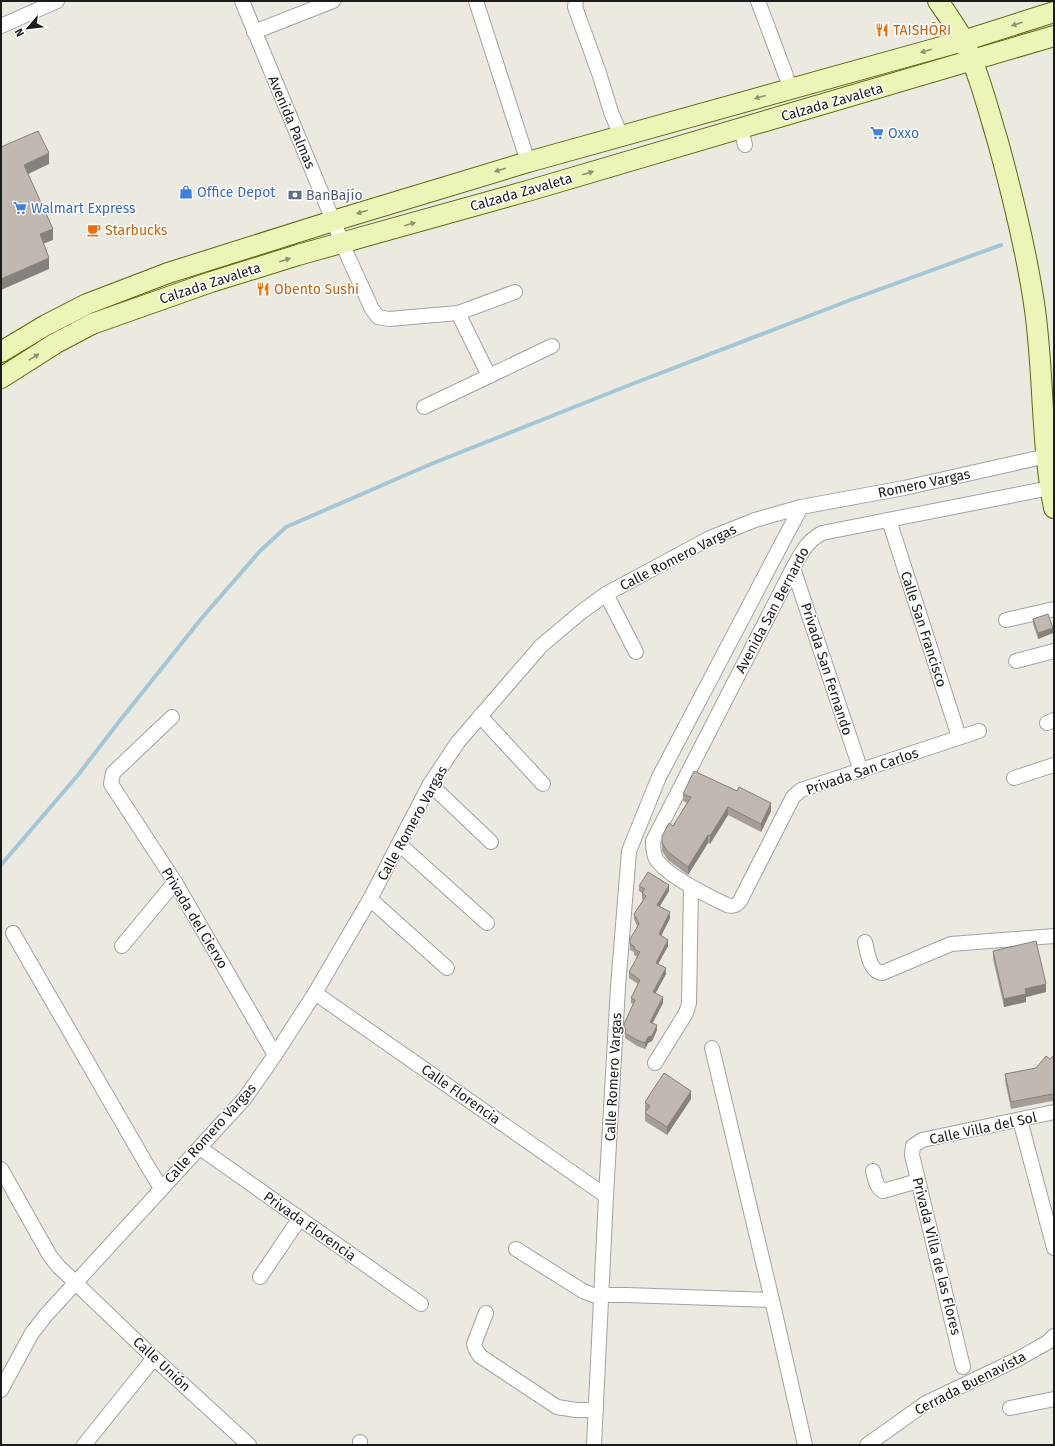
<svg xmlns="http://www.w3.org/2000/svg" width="1055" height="1446" font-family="'Fira Sans',sans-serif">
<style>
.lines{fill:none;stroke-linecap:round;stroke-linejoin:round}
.stream{stroke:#a4c7d7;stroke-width:4}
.minor-casing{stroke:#a2a2a2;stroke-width:16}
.secondary-casing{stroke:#57690b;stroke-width:22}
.minor{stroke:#fff;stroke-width:14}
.secondary{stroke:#ecf5b7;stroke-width:20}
.wall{fill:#a59e98}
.shaded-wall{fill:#86817c}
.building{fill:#c0b8b1;stroke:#86817c}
.oneway{fill:#8e9371}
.labels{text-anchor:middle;stroke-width:3;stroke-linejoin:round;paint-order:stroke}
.food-label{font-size:14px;fill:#c56008;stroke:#fff;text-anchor:start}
.street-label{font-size:14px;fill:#1b1b1b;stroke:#fff}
.shop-label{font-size:14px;fill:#366cbe;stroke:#fff;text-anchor:start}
.service-label{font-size:14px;fill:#4e5e75;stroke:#fff;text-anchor:start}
</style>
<rect width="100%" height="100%" fill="#ece9e1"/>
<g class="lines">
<path class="stream" d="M1 865 78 775 118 723 201 619 260 551 286 527 431 464 627 386 853 299 1001 245"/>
<g class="minor-casing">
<g id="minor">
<path d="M242 1 349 259 372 309 378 317 389 319 458 313 515 292"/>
<path d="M476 1 528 162"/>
<path d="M576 1 575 7 599 73 611 112 621 136"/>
<path d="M758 1 791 89"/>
<path d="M1 26 57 1"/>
<path d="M254 32 333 1"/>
<path d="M741 128 745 145"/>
<path d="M458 313 489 376"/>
<path d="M424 407 552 346"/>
<path d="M889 520 959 737"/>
<path d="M793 568 861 771"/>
<path d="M606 594 636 652"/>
<path d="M1006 620 1054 609"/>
<path d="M1016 661 1054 651"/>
<path d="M480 716 543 784"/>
<path d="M172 717 113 773 111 784 175 882 275 1055"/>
<path d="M1047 723 1054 720"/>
<path d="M979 731 801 790 793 797 740 901C736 906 733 907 727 905 708 896 667 876 656 859 653 853 653 847 653 841L793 568C802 552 806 542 822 533L1050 488"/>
<path d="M1014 778 1054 765"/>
<path d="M430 784 491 842"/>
<path d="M399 844 487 923"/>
<path d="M370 899 447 968"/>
<path d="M13 933 148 1167 161 1188"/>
<path d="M865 942C868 953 869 971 882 973L951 944 1054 936"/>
<path d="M122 946 175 882"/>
<path d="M315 993 606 1196"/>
<path d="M712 1048 772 1300 805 1445"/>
<path d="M655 1063 686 1013 689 1003 691 887"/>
<path d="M1020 1120 1054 1248"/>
<path d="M200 1148 421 1304"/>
<path d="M1 1169 50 1256 59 1267 154 1358 249 1445"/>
<path d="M873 1171C875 1178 876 1188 883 1191L918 1181"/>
<path d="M516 1249 583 1291 593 1295H626L772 1300"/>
<path d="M260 1277 300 1218"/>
<path d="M486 1313 474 1344 476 1350 480 1356 557 1407 576 1410H596"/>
<path d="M963 1367 912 1155 913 1146 922 1140 1054 1112"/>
<path d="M1 1390 32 1333 46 1315 245 1098 275 1055 315 993 370 899 430 784 458 742 541 646 580 613 606 594 710 538 755 520 801 507 904 488 1047 456"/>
<path d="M1010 1408 1054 1399"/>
<path d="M84 1445 154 1358"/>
<path d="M360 1445V1442"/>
<path d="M594 1445 606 1196 618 987 629 851 659 777 801 507"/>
<path d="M867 1445 926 1403 1018 1359 1048 1342 1054 1336"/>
</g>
</g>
<g class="secondary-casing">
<g id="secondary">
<path d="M938 1C947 14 957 28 964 42 979 73 988 109 998 142 1013 197 1027 253 1035 310 1044 376 1041 443 1054 508"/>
<path d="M1 352 46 325 87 304 168 273 333 221 528 162 963 41 1054 12"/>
<path d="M1 378 56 343 92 324 211 282 298 255 531 190 1054 36"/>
</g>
</g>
<use href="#minor" class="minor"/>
<use href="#secondary" class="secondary"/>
</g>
<g class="wall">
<path d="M1033 619 1053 633 1038 639 1033 624Z"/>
<path d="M683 794 771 811 761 832 728 815 710 844 708 843 688 875 668 860 662 851V836L673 826 687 803 683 801Z"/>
<path d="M639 886 669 891 659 907 670 918 661 936 668 946 658 964 666 974 655 993 663 1003 653 1023 657 1030 652 1041 648 1043 645 1049 637 1046 625 1038V1034L624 1033V1024L633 1004 631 1003V998L638 984 629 978V972L638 957 634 955V952L630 950V944L637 926 634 919V914L643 900 642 899V893L639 891Z"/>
<path d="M993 951 1046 992 1026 997V1002L1004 1007 993 959Z"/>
<path d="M1054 1055V1102H1053L1052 1101 1011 1109 1005 1081V1074L1036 1068 1050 1059Z"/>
<path d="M691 1099 667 1135 645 1121V1113L646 1112 645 1111V1102Z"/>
</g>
<g class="shaded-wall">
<path d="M49 153V164L24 176V165Z"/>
<path d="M53 229V240L40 245V234Z"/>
<path d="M49 258V269L1 290V279Z"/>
<path d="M1053 628V633L1038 639V633Z"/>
<path d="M771 803V811L761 832V824Z"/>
<path d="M728 807V815L710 844V836Z"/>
<path d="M708 835V843L688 875V867Z"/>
<path d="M669 885V891L657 911V905Z"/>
<path d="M670 912V918L659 940V934Z"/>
<path d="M668 940V946L656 968V963Z"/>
<path d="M666 968V974L653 998V992Z"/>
<path d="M1046 984V992L1026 997V1002L1004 1007V999L1025 989Z"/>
<path d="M663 997V1003L650 1027V1022Z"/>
<path d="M657 1025V1030L652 1041 648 1043 645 1049V1043L648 1037Z"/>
<path d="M691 1091V1099L667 1135V1127Z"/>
</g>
<g class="building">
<path d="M38 131 49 153 24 165 53 229 40 234 49 258 1 279V147Z"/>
<path d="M1048 614 1053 628 1038 633 1033 619Z"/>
<path d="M694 771 737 791 739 787 771 803 761 824 728 807 710 836 708 835 688 867 668 852 662 843V836L669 823 673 826 691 797 683 794Z"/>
<path d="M648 872 669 885 657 905 670 912 659 934 668 940 656 963 666 968 653 992 663 997 650 1022 657 1025 652 1036 648 1037 645 1043 637 1040 625 1033 626 1029 624 1028V1024L635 1000 631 998 640 980 629 972 640 952 634 949 635 947 630 944V939L639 924 634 914 646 896 642 893 645 889 639 886Z"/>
<path d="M1036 941 1046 984 1025 989 1026 994 1004 999 993 951Z"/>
<path d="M1054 1055V1095H1053L1052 1094 1011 1102 1005 1074 1036 1068 1046 1056 1050 1059Z"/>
<path d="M664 1073 691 1091 667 1127 645 1113 650 1106 645 1102Z"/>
</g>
<defs><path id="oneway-solid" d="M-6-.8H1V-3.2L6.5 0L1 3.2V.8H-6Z"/></defs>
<g class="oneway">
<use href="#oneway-solid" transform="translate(1017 24) rotate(162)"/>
<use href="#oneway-solid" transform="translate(926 51) rotate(164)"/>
<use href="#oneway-solid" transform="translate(760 97) rotate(165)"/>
<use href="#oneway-solid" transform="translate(500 170) rotate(163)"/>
<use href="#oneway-solid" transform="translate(588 173) rotate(-16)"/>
<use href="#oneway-solid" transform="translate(362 212) rotate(163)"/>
<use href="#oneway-solid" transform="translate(410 224) rotate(-16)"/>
<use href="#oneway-solid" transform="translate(285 260) rotate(-17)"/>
<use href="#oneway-solid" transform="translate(34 357) rotate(-32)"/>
</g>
<defs>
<g id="restaurant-bare" transform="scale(1.08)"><path d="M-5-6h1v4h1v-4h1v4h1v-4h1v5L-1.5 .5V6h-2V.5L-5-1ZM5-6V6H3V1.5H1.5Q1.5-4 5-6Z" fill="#e8710a" stroke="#fff" stroke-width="2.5" paint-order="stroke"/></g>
<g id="supermarket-bare" transform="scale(1.08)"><path d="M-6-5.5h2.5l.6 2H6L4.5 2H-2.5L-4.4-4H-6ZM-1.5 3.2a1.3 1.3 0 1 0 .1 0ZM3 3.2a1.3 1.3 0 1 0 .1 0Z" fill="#3f7fe0" stroke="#fff" stroke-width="2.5" paint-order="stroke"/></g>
<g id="shop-bare" transform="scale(1.08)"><path d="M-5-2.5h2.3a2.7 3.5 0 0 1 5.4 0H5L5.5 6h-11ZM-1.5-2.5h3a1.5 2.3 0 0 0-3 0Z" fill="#3f7fe0" stroke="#fff" stroke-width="2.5" paint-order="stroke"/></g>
<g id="bank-bare" transform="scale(1.08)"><path d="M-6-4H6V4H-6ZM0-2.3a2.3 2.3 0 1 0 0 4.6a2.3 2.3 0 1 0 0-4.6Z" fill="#5c6f8a" stroke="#fff" stroke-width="2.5" paint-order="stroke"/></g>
<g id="cafe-bare" transform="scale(1.08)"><path d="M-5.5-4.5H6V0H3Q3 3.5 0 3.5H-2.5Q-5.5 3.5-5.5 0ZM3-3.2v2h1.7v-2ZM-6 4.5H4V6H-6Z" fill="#e8710a" stroke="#fff" stroke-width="2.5" paint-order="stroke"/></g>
</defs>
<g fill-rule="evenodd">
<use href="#restaurant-bare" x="882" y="30"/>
<use href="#supermarket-bare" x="877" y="133"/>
<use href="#shop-bare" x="186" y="192"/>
<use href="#bank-bare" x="295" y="195"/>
<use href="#supermarket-bare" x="20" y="208"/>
<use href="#cafe-bare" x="94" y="230"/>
<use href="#restaurant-bare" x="263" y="289"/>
</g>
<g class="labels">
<g class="food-label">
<text x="893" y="35">TAISHŌRI</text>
<text x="105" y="235">Starbucks</text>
<text x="274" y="294">Obento Sushi</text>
</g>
<g class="street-label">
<text transform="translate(832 102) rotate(-16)" y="5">Calzada Zavaleta</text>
<text transform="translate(292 122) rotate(67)" y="5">Avenida Palmas</text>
<text transform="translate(521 192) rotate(-16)" y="5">Calzada Zavaleta</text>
<text transform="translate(210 283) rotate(-18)" y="5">Calzada Zavaleta</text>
<text transform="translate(924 483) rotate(-12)" y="5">Romero Vargas</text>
<text transform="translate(678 557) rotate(-27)" y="5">Calle Romero Vargas</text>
<text transform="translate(772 610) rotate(-62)" y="5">Avenida San Bernardo</text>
<text transform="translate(924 629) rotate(72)" y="5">Calle San Francisco</text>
<text transform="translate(827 669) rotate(72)" y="5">Privada San Fernando</text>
<text transform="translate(862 771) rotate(-19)" y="5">Privada San Carlos</text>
<text transform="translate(412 823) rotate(-61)" y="5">Calle Romero Vargas</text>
<text transform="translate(195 918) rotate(59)" y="5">Privada del Ciervo</text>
<text transform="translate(613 1077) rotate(-87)" y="5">Calle Romero Vargas</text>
<text transform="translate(461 1094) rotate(35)" y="5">Calle Florencia</text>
<text transform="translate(983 1128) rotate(-12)" y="5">Calle Villa del Sol</text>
<text transform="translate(210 1133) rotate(-48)" y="5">Calle Romero Vargas</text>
<text transform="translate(310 1226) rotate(35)" y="5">Privada Florencia</text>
<text transform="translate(937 1256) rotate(76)" y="5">Privada Villa de las Flores</text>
<text transform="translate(162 1364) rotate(43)" y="5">Calle Unión</text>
<text transform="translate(970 1383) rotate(-27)" y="5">Cerrada Buenavista</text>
</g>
<g class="shop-label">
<text x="888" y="138">Oxxo</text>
<text x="197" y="197">Office Depot</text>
<text x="31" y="213">Walmart Express</text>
</g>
<g class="service-label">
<text x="306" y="200">BanBajío</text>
</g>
</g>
<rect width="1055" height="1446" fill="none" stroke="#1b1b1b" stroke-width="4"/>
<g transform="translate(28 28) rotate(242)" stroke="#ffffff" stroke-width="3" paint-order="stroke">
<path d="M0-3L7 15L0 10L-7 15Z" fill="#1b1b1b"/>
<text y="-6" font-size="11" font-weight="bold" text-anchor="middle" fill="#1b1b1b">N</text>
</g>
</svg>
